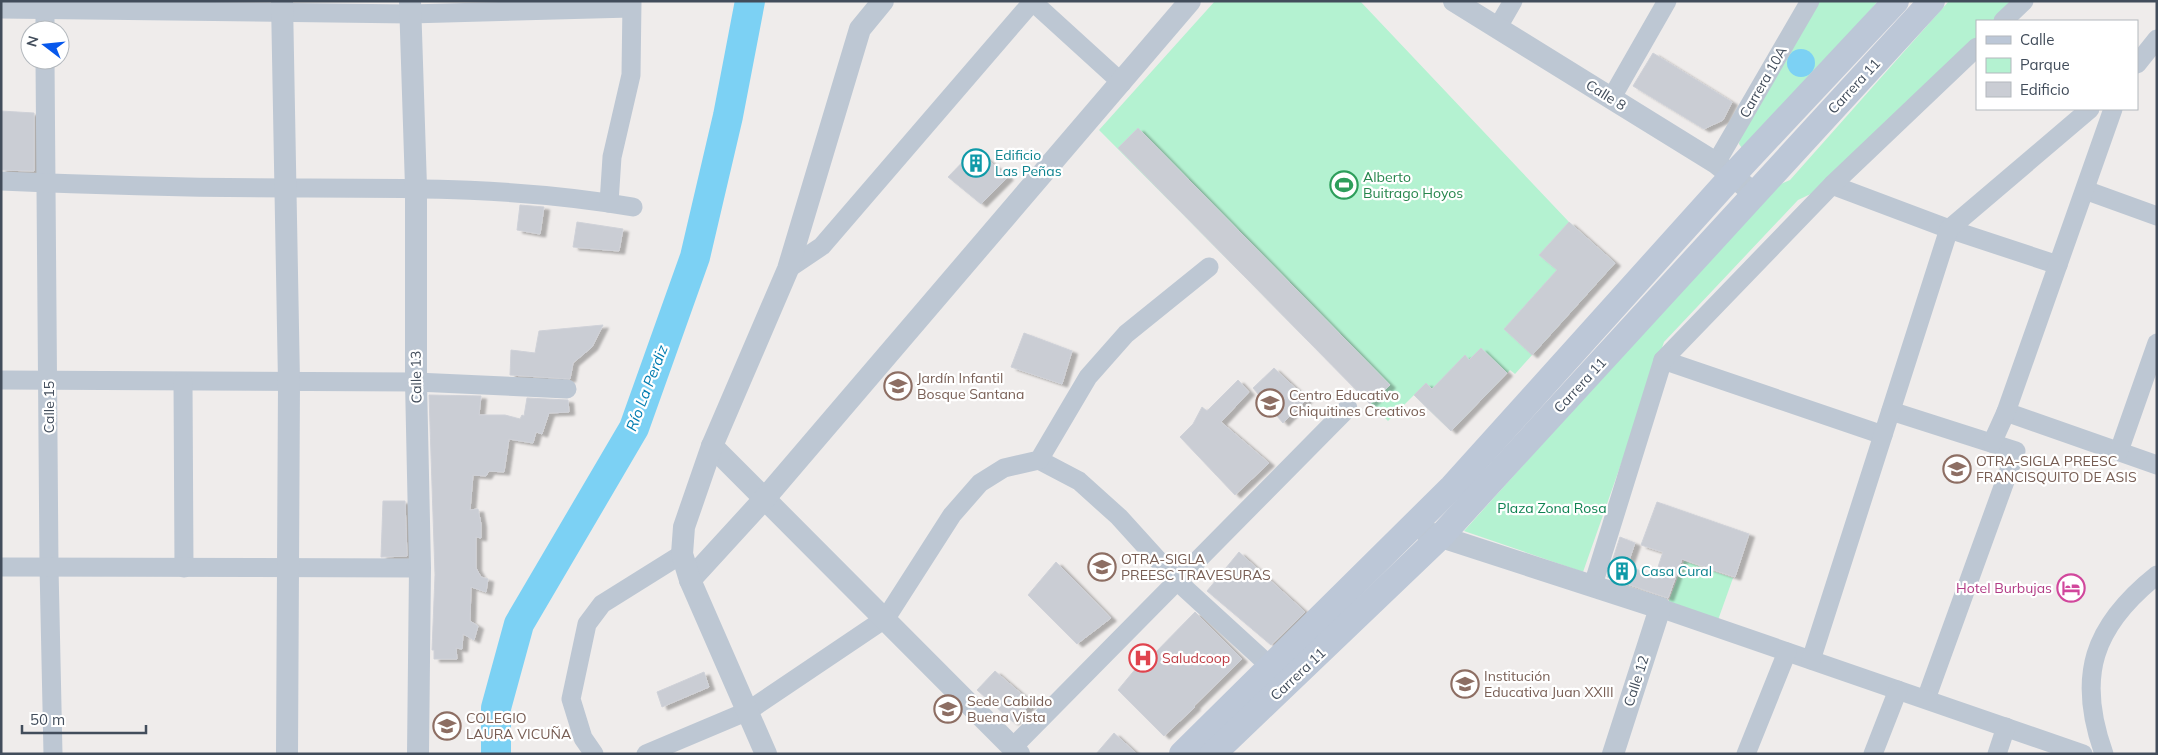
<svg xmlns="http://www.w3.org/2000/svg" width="2158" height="755" font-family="Mulish,sans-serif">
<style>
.green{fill:#b4f2d1}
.water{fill:#7cd1f4}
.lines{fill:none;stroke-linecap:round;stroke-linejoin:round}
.river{stroke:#7cd1f4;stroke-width:30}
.building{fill:#cacdd4;stroke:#cfd1d8;filter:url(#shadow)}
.minor{stroke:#bdc7d3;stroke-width:19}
.tertiary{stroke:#bdc7d3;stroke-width:22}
.secondary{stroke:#bcc7d7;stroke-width:26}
.labels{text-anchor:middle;stroke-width:4.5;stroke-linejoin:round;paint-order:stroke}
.street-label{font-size:14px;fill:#424d5b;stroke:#fff}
.culture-label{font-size:14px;fill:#0d838f;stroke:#fff;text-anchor:start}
.leisure-label{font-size:14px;fill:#27864d;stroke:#fff;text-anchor:start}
.education-label{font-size:14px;fill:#785e54;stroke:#fff;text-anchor:start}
.park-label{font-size:14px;fill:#0e8251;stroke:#fff}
.hotel-label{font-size:14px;fill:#b23c85;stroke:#fff;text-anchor:end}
.health-label{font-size:14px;fill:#be3a42;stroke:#fff;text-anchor:start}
.water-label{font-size:15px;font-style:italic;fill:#007cb0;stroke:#fff}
</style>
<defs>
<filter id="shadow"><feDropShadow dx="5.5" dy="3" stdDeviation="1" flood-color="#0004"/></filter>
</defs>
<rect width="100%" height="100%" fill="#efeceb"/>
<g class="green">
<path d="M1215 1H1360L1569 222 1615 263 1515 374 1510 370 1451 431 1414 395 1388 421 1099 130Z"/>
<path d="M1818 1H1878L1752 146 1742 148 1739 144 1740 137Z"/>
<path d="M1949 1H2018L1998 21H1977V41L1819 190 1798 200 1664 342 1583 572 1464 531 1772 188 1790 180Z"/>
<path d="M1684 561 1733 578 1718 620 1668 603Z"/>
</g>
<circle class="water" cx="1801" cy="63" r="14"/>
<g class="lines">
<path class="river" d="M496 754V708L519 624 634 428 695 257 728 116 750 1"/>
</g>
<g class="building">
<path d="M1653 53 1732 102 1723 120 1704 129 1633 86Z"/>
<path d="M1 111 34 113V171L1 170Z"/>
<path d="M1138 128 1390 385 1370 404 1118 148Z"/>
<path d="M975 149 1008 177 981 204 948 177Z"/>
<path d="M520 205 544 207 540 234 517 230Z"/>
<path d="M577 222 623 229 619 251 573 247Z"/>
<path d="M1569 222 1615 263 1532 355 1504 329 1557 270 1539 255Z"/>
<path d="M603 325 592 347 573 363 570 379 510 375 511 350 535 353 539 331Z"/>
<path d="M1024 333 1072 351 1062 384 1011 367Z"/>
<path d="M1481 348 1507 373 1451 431 1414 395 1426 383 1432 389 1465 355 1469 360Z"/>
<path d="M1274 368 1307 399 1283 423 1253 388Z"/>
<path d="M1238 380 1249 392 1221 422 1269 463 1235 495 1180 437 1193 424 1202 407 1207 411Z"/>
<path d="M429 395 481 396 479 415H505L520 419 522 415 524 416 527 398 568 400 569 412 549 413 542 434 536 432 533 443 509 439 504 472 489 471 486 476 473 475 470 510 478 509 481 524V538L476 537V568L481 577 488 579 486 592 471 587 470 621 478 626 474 640 463 634 462 649 456 648 457 659H434V650H432L435 575Z"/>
<path d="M383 501H405L407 556 381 557Z"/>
<path d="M1657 502 1749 534 1735 577 1682 559 1668 598 1607 577 1620 537 1635 543 1627 566 1655 576 1663 552 1641 545Z"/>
<path d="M1239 552 1305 612 1271 645 1207 591Z"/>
<path d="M1056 562 1111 618 1077 644 1028 595Z"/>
<path d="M1195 612 1242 659 1194 706 1195 707 1164 736 1118 690 1147 655 1150 658Z"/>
<path d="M995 671 1032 703 1013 722 977 690Z"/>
<path d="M704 672 709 687 662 707 657 692Z"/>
<path d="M1114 733 1137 754H1096Z"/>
</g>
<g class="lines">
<g class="minor">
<path d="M45 1V30"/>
<path d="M1033 2 1122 83"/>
<path d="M1 9 410 14 631 8"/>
<path d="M2003 21 2024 1"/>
<path d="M1498 27 1513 1"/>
<path d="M45 60 49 567 53 754"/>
<path d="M2137 64 2157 39"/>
<path d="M1611 99 1667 1"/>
<path d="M1716 163 1810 1"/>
<path d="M1 181C97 185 193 188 289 188 405 188 519 187 633 207"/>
<path d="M1832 185 1949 229 2058 265"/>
<path d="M2085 190 2157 216"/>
<path d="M609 203 612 157 631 75 632 1"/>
<path d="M788 269 822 246 1033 1"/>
<path d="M1663 360 1883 435"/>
<path d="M1 380 416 382 567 389"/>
<path d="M183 382 184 568"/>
<path d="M1891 411 2016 451 1926 699"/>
<path d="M2006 412 2157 465"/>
<path d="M1992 443 2006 412 2113 109"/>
<path d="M2119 451 2157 343"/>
<path d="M1039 460 1079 481 1119 517 1177 581 1271 667"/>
<path d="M1 567 420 568"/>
<path d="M1593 585 1663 360 1832 185 1977 47"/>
<path d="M1660 608 2083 754"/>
<path d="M1811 660 1949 229 2090 109"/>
<path d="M1013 747 1348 408"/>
<path d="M594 754 583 738 571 699 587 624 602 604 682 554"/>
<path d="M646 754 748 711 886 618 952 515 980 483 1004 468 1039 460 1088 377 1126 334 1209 267"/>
<path d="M1746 754 1787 652"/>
<path d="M1873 754 1898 690"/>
<path d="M1997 754 2006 727"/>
<path d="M2104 754C2076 676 2093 626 2157 575"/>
</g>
<g class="tertiary">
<path d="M282 1 289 382 287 754"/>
<path d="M410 1 416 187V382L420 568 418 754"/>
<path d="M1454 1 1716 163 1755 194"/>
<path d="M712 446 1019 754"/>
<path d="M1426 532 1660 608 1613 754"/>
<path d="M690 580 766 497 1190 1"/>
<path d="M766 754 690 580 682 554 684 527 712 446 788 269 860 29 883 1"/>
</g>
<g class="secondary">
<path d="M1182 754 1452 487 1733 175 1896 1"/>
<path d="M1213 754 1441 536 1932 1"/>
</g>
</g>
<defs>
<g id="building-ring" transform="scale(1.4375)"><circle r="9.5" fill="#fff" stroke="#0f9aa8" stroke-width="1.5"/><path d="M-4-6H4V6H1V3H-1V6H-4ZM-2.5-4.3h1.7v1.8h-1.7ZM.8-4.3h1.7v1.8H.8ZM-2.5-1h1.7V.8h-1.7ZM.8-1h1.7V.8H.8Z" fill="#0f9aa8"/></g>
<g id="stadium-ring" transform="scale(1.4375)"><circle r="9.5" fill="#fff" stroke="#2e9e5b" stroke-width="1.5"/><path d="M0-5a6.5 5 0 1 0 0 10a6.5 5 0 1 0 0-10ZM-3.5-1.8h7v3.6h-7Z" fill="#2e9e5b"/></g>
<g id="school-ring" transform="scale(1.4375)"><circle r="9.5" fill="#fff" stroke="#8d6e63" stroke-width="1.5"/><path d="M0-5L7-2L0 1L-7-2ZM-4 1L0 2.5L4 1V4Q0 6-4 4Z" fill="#8d6e63"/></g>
<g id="hotel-ring" transform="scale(1.4375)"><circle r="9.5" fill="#fff" stroke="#d1479c" stroke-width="1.5"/><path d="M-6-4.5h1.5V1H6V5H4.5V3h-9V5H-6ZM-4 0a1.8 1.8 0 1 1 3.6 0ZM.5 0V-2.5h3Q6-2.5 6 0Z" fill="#d1479c"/></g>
<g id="hospital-ring" transform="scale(1.4375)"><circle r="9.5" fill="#fff" stroke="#e0444e" stroke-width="1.5"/><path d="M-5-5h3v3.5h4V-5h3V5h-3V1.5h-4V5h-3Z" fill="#e0444e"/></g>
</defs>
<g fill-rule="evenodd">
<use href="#building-ring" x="976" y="163"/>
<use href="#stadium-ring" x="1344" y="185"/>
<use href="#school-ring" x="898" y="386"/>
<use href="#school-ring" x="1270" y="403"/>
<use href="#school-ring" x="1957" y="469"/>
<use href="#school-ring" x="1102" y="567"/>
<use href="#building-ring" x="1622" y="571"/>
<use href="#hotel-ring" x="2071" y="588"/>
<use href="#hospital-ring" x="1143" y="658"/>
<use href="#school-ring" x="1465" y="684"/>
<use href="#school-ring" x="948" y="709"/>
<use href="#school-ring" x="447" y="726"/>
</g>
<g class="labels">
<g class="street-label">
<text transform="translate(1763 82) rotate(-60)" y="5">Carrera 10A</text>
<text transform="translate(1854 86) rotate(-47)" y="5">Carrera 11</text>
<text transform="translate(1606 95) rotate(32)" y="5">Calle 8</text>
<text transform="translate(416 377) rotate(-91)" y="5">Calle 13</text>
<text transform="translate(1580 385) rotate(-47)" y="5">Carrera 11</text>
<text transform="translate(49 407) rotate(-90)" y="5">Calle 15</text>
<text transform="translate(1298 674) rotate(-43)" y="5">Carrera 11</text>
<text transform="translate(1636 681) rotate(-72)" y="5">Calle 12</text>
</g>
<g class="culture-label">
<text x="995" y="160">Edificio<tspan x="995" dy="16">Las Peñas</tspan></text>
<text x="1641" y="576">Casa Cural</text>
</g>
<g class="leisure-label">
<text x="1363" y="182">Alberto<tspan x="1363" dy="16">Buitrago Hoyos</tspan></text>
</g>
<g class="education-label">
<text x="917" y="383">Jardín Infantil<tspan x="917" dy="16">Bosque Santana</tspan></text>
<text x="1289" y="400">Centro Educativo<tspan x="1289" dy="16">Chiquitines Creativos</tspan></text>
<text x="1976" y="466">OTRA-SIGLA PREESC<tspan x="1976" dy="16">FRANCISQUITO DE ASIS</tspan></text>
<text x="1121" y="564">OTRA-SIGLA<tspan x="1121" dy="16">PREESC TRAVESURAS</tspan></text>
<text x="1484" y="681">Institución<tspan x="1484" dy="16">Educativa Juan XXIII</tspan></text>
<text x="967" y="706">Sede Cabildo<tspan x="967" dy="16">Buena Vista</tspan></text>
<text x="466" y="723">COLEGIO<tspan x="466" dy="16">LAURA VICUÑA</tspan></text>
</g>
<g class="park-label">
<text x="1552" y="513">Plaza Zona Rosa</text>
</g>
<g class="hotel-label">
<text x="2052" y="593">Hotel Burbujas</text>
</g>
<g class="health-label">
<text x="1162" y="663">Saludcoop</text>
</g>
<g class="water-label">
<text transform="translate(647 388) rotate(-69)" y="5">Río La Perdiz</text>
</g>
</g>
<rect width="2158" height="755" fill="none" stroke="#424d5b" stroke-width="5"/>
<rect x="1976" y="20" width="162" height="90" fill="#ffffff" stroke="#b3b8bd"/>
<rect x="1986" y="36" width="25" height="8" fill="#bcc7d7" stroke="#b3b8bd"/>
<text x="2020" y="45" font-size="15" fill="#424d5b">Calle</text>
<rect x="1986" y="58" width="25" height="15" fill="#b4f2d1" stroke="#b3b8bd"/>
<text x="2020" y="70" font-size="15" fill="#424d5b">Parque</text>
<rect x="1986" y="82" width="25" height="15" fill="#cacdd4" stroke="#b3b8bd"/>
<text x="2020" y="95" font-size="15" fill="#424d5b">Edificio</text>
<g transform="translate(45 45) rotate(286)"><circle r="24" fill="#ffffff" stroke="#b3b8bd"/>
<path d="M0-4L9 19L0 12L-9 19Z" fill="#0858ec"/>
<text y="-8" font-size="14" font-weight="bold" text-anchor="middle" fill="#424d5b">N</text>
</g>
<path d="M22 725v8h124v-8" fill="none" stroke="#424d5b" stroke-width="2.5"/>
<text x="30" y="725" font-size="15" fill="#424d5b" stroke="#ffffff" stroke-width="4" paint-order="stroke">50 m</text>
</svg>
